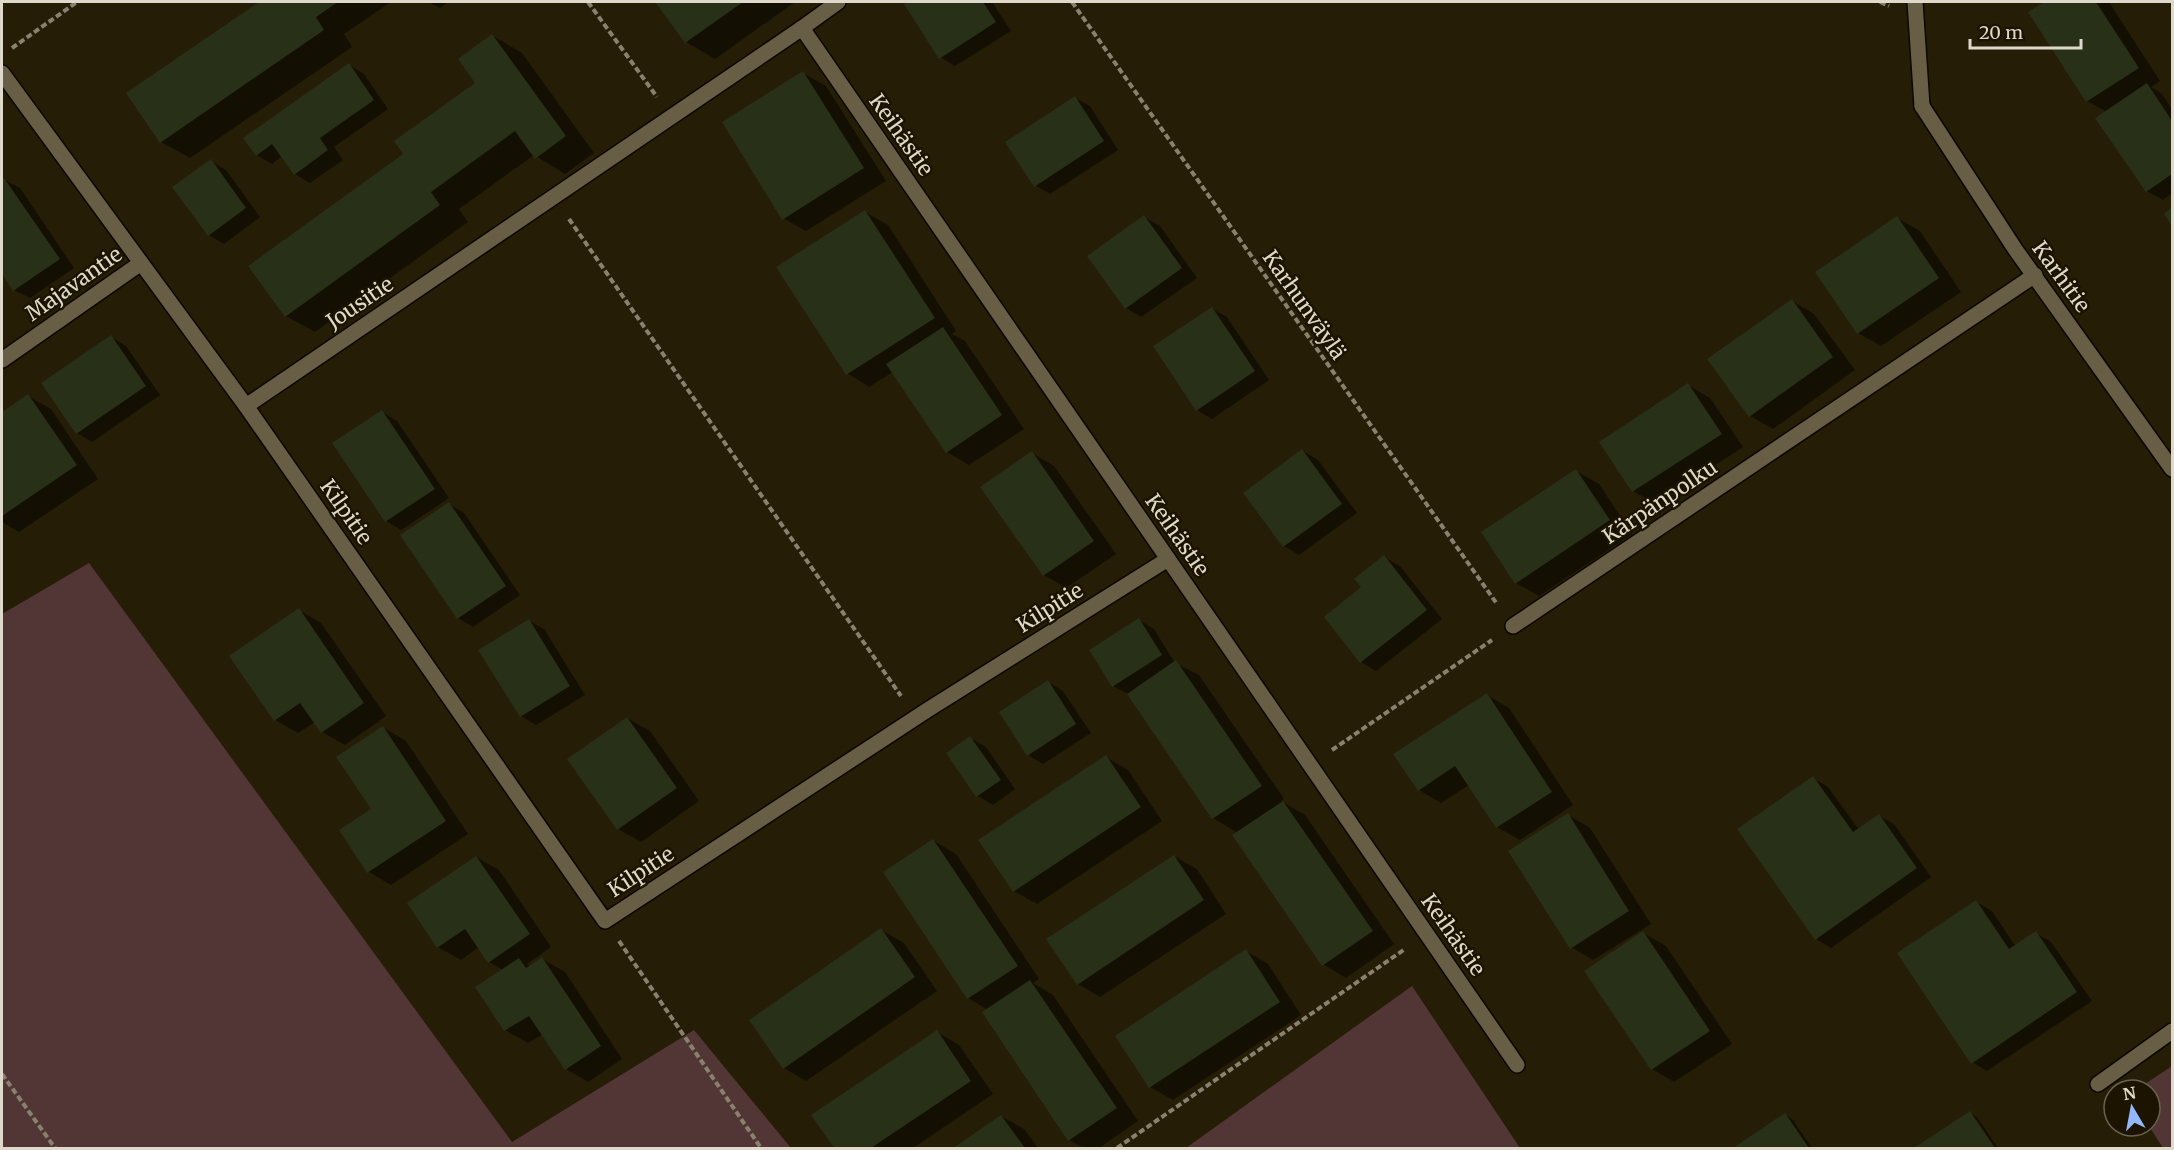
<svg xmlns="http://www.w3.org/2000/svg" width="2174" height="1150" font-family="Merriweather,serif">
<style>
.green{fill:#513635}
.shadow{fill:#0007}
.building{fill:#283018}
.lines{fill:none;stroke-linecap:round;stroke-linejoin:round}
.service-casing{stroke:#0e0700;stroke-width:18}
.minor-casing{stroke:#0e0700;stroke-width:18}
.path{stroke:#87816e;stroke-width:4;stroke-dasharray:6 3;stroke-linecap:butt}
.service{stroke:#685e45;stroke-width:15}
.minor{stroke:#685e45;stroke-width:15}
.labels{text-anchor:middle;stroke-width:5;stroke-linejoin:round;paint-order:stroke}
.street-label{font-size:21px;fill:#ded9cb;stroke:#1c1400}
</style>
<rect width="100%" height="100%" fill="#251d05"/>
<g class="green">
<path d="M89 563 512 1142 694 1030 791 1148H2V614Z"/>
<path d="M1412 986 1520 1148H1186Z"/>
<path d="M2172 1066V1148H2163L2149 1126 2150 1090H2136Z"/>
</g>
<g class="shadow">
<path d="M262 2H391L344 34 352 47 190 158 161 142 128 94Z"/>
<path d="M429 2H448L440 8Z"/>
<path d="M657 2H795L715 59 686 42Z"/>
<path d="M910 2H992L1011 31 955 66 940 57 906 5Z"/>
<path d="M2047 2H2109L2160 81 2151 87 2162 94 2172 109V193L2163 200 2147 191 2107 112 2087 101 2030 12Z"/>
<path d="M493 36 522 53 594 153 565 174 534 155 459 209 468 222 315 332 286 316 405 155 477 83Z"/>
<path d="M349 65 364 74 388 109 334 147 343 160 310 183 295 174 282 156 272 164 257 155Z"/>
<path d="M803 73 826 86 886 181 806 231 783 218Z"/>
<path d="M1075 98 1090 106 1118 150 1050 194 1035 185Z"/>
<path d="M211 161 226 170 260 217 224 244 209 235Z"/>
<path d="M4 180 20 188 74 268 30 298 14 290 2 271V182Z"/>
<path d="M865 212 888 225 956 331 952 334 965 341 1024 429 969 465 947 452 893 372 869 387 847 373Z"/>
<path d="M1144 217 1160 226 1197 278 1141 317 1126 308 1089 256Z"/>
<path d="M1897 218 1920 231 1961 292 1881 346 1858 333Z"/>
<path d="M1792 301 1814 314 1855 370 1773 429 1750 416Z"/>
<path d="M1212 309 1227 317 1269 380 1212 419 1197 410Z"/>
<path d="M111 337 126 346 160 395 92 442 77 433Z"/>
<path d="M1688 385 1710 398 1743 447 1656 504 1633 491 1601 442Z"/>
<path d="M28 396 51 409 98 479 19 532 2 522V414Z"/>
<path d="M382 412 397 421 449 498 401 530 386 521Z"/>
<path d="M1303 451 1318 460 1357 513 1299 555 1284 546Z"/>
<path d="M1032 453 1054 466 1116 554 1066 588 1044 575Z"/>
<path d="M1576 471 1599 484 1632 534 1539 596 1516 583Z"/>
<path d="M449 504 464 513 520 595 473 627 458 618 402 536Z"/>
<path d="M1384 557 1400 566 1442 619 1376 671 1361 662 1363 587Z"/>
<path d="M299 610 321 623 386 716 345 745 322 732 315 722 298 733 275 720 231 656Z"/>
<path d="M1139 620 1154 629 1175 663 1199 675 1284 799 1281 801 1305 815 1394 944 1346 978 1323 964 1238 833 1213 818 1128 694 1113 686Z"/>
<path d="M529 621 544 629 585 695 536 725 521 716Z"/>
<path d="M1048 682 1063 691 1091 733 1043 764 1028 755Z"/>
<path d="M1487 695 1509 708 1573 805 1520 840 1497 827 1469 785 1441 803 1419 790Z"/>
<path d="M627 718 650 731 699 801 641 842 618 829Z"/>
<path d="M384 728 406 741 468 834 391 885 369 872 373 810Z"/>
<path d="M970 738 986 747 1015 789 993 805 978 796 948 754Z"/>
<path d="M1106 757 1128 770 1162 821 1037 904 1014 891 980 840Z"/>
<path d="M1813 778 1828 787 1859 830 1879 816 1894 824 1931 877 1831 948 1816 939Z"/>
<path d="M1568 815 1590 828 1651 924 1593 960 1571 947Z"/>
<path d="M934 841 956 854 1039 979 1033 983 1053 995 1138 1121 1099 1148H1084L1069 1140 988 1010 968 998Z"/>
<path d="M1174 856 1197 869 1226 914 1100 997 1078 984Z"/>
<path d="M476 857 499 870 551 947 527 964 531 967 542 959 565 972 622 1059 588 1082 566 1069 543 1034 528 1043 505 1030 477 987 503 970 489 962 479 947 461 960 438 947Z"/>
<path d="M1976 902 1992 911 2016 947 2036 933 2051 942 2092 1001 1987 1071 1972 1062Z"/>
<path d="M881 930 904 943 937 991 806 1081 784 1068Z"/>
<path d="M1643 933 1666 946 1732 1044 1674 1082 1652 1069Z"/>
<path d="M1246 951 1268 964 1301 1015 1173 1100 1150 1087Z"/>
<path d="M937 1032 959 1045 993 1094 913 1148H836L813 1116Z"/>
<path d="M1970 1113 1977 1117 1998 1148H1917Z"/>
<path d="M1785 1115 1792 1119 1812 1148H1736Z"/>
<path d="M1001 1116 1024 1129 1038 1148H956Z"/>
</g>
<g class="building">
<path d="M259 2H338L316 17 324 30 160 143 126 93Z"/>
<path d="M655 2H743L685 43Z"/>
<path d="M908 2H983L996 22 939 59 904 4Z"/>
<path d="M2044 2H2096L2139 68 2086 102 2028 12Z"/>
<path d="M492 34 566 136 535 159 515 131 431 192 440 205 285 317 248 266 403 154 394 141 475 83 458 59Z"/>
<path d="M349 63 374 100 320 138 328 150 294 175 272 144 256 156 243 138Z"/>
<path d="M803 71 864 168 782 220 722 122Z"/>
<path d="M2147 83 2172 121V174L2146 192 2095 118Z"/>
<path d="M1075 96 1104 141 1034 187 1005 142Z"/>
<path d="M211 159 246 208 208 236 172 187Z"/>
<path d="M4 178 60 259 13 291 2 274V180Z"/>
<path d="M2172 207V226L2164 214Z"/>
<path d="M865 210 935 318 846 375 776 267Z"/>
<path d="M1144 215 1182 268 1125 309 1087 256Z"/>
<path d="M1897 216 1939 278 1857 334 1815 272Z"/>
<path d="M1792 299 1833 357 1749 417 1707 359Z"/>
<path d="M1212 307 1255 371 1196 411 1153 346Z"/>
<path d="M943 327 1002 415 946 453 886 364Z"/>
<path d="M111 335 146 386 76 434 41 383Z"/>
<path d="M1688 383 1722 434 1632 492 1599 442Z"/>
<path d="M28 394 77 465 2 516V412Z"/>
<path d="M382 410 435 489 385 522 332 443Z"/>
<path d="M1302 449 1342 504 1283 547 1243 493Z"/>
<path d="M1032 451 1094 541 1043 576 980 487Z"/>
<path d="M1576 469 1610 520 1515 584 1481 532Z"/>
<path d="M449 502 506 586 457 619 400 535Z"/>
<path d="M1384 555 1427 610 1360 663 1324 617 1361 587 1354 579Z"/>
<path d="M299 608 364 703 321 733 300 703 274 721 229 656Z"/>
<path d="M1139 618 1162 655 1112 687 1089 650Z"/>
<path d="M529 619 570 686 520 717 478 650Z"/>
<path d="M1176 660 1262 786 1212 819 1127 694Z"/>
<path d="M1048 680 1076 724 1027 756 999 712Z"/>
<path d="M1487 693 1552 792 1496 828 1455 766 1418 791 1393 754Z"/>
<path d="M627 717 677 788 617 830 567 759Z"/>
<path d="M383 726 446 821 367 873 339 830 371 809 336 757Z"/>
<path d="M970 736 1001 780 976 797 946 753Z"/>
<path d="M1106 755 1141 807 1013 892 978 840Z"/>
<path d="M1813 776 1853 832 1879 814 1917 868 1815 940 1737 829Z"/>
<path d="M1283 801 1373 931 1322 966 1232 835Z"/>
<path d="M1568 813 1629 911 1570 949 1508 851Z"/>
<path d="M933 839 1018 966 967 999 883 872Z"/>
<path d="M1174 855 1204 900 1077 985 1046 939Z"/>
<path d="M476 856 530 934 488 963 465 929 437 948 407 903Z"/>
<path d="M1976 900 2009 949 2036 931 2077 992 1971 1064 1897 953Z"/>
<path d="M881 928 915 977 783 1069 749 1020Z"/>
<path d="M1643 931 1710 1031 1651 1070 1584 971Z"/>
<path d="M1246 949 1280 1002 1149 1088 1115 1036Z"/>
<path d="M542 957 601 1046 565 1070 529 1016 504 1031 475 987 519 958 526 968Z"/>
<path d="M1030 980 1117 1108 1068 1141 982 1012Z"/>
<path d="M937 1030 971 1081 871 1148H834L811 1115Z"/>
<path d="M1970 1111 1995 1148H1914Z"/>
<path d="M1785 1113 1809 1148H1733Z"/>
<path d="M1001 1115 1025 1148H953Z"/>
</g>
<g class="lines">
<g class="service-casing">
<path id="service" d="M1915 2 1922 106"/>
</g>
<g class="minor-casing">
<g id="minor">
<path d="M802 28 1517 1065"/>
<path d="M2 73 246 406 802 28 838 2"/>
<path d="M1922 106 2015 249 2172 469"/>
<path d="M2 360 141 263"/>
<path d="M246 406 605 921 929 709 1168 559"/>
<path d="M1513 626 2035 275"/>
<path d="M2098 1084 2172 1031"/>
</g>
</g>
<g class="path">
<path d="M588 2 657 97"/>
<path d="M1072 2 1497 604"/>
<path d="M1880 2 1889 6"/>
<path d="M12 48 77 2"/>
<path d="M569 219 901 696"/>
<path d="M1332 750 1492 640"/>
<path d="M619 941 761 1148"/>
<path d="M2 1074 55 1148"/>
<path d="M1117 1148 1405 949"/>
</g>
<use href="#service" class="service"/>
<use href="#minor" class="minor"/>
</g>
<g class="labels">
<g class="street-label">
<text transform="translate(901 135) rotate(55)" y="7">Keihästie</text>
<text transform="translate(2061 277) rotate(54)" y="7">Karhitie</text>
<text transform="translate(74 284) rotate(-35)" y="7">Majavantie</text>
<text transform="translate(360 303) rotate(-34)" y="7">Jousitie</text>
<text transform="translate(1304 305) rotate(55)" y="7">Karhunväylä</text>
<text transform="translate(1660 502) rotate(-34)" y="7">Kärpänpolku</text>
<text transform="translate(346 512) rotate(55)" y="7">Kilpitie</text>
<text transform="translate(1177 535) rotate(55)" y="7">Keihästie</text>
<text transform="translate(1050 608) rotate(-32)" y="7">Kilpitie</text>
<text transform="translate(641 872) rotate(-33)" y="7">Kilpitie</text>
<text transform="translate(1453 935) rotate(55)" y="7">Keihästie</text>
</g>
</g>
<rect width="2174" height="1150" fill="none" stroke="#ded9cb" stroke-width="6"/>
<g transform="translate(2132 1108) rotate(350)"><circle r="28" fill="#1c1400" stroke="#6a6351" stroke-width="1.5"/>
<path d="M0-4.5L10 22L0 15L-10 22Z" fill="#92b7fd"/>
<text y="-9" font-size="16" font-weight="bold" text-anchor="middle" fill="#ded9cb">N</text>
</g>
<path d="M1970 39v9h111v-9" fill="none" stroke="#ded9cb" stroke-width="3"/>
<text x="1979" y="39" font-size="18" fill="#ded9cb" stroke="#1c1400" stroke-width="4.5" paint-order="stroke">20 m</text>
</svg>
